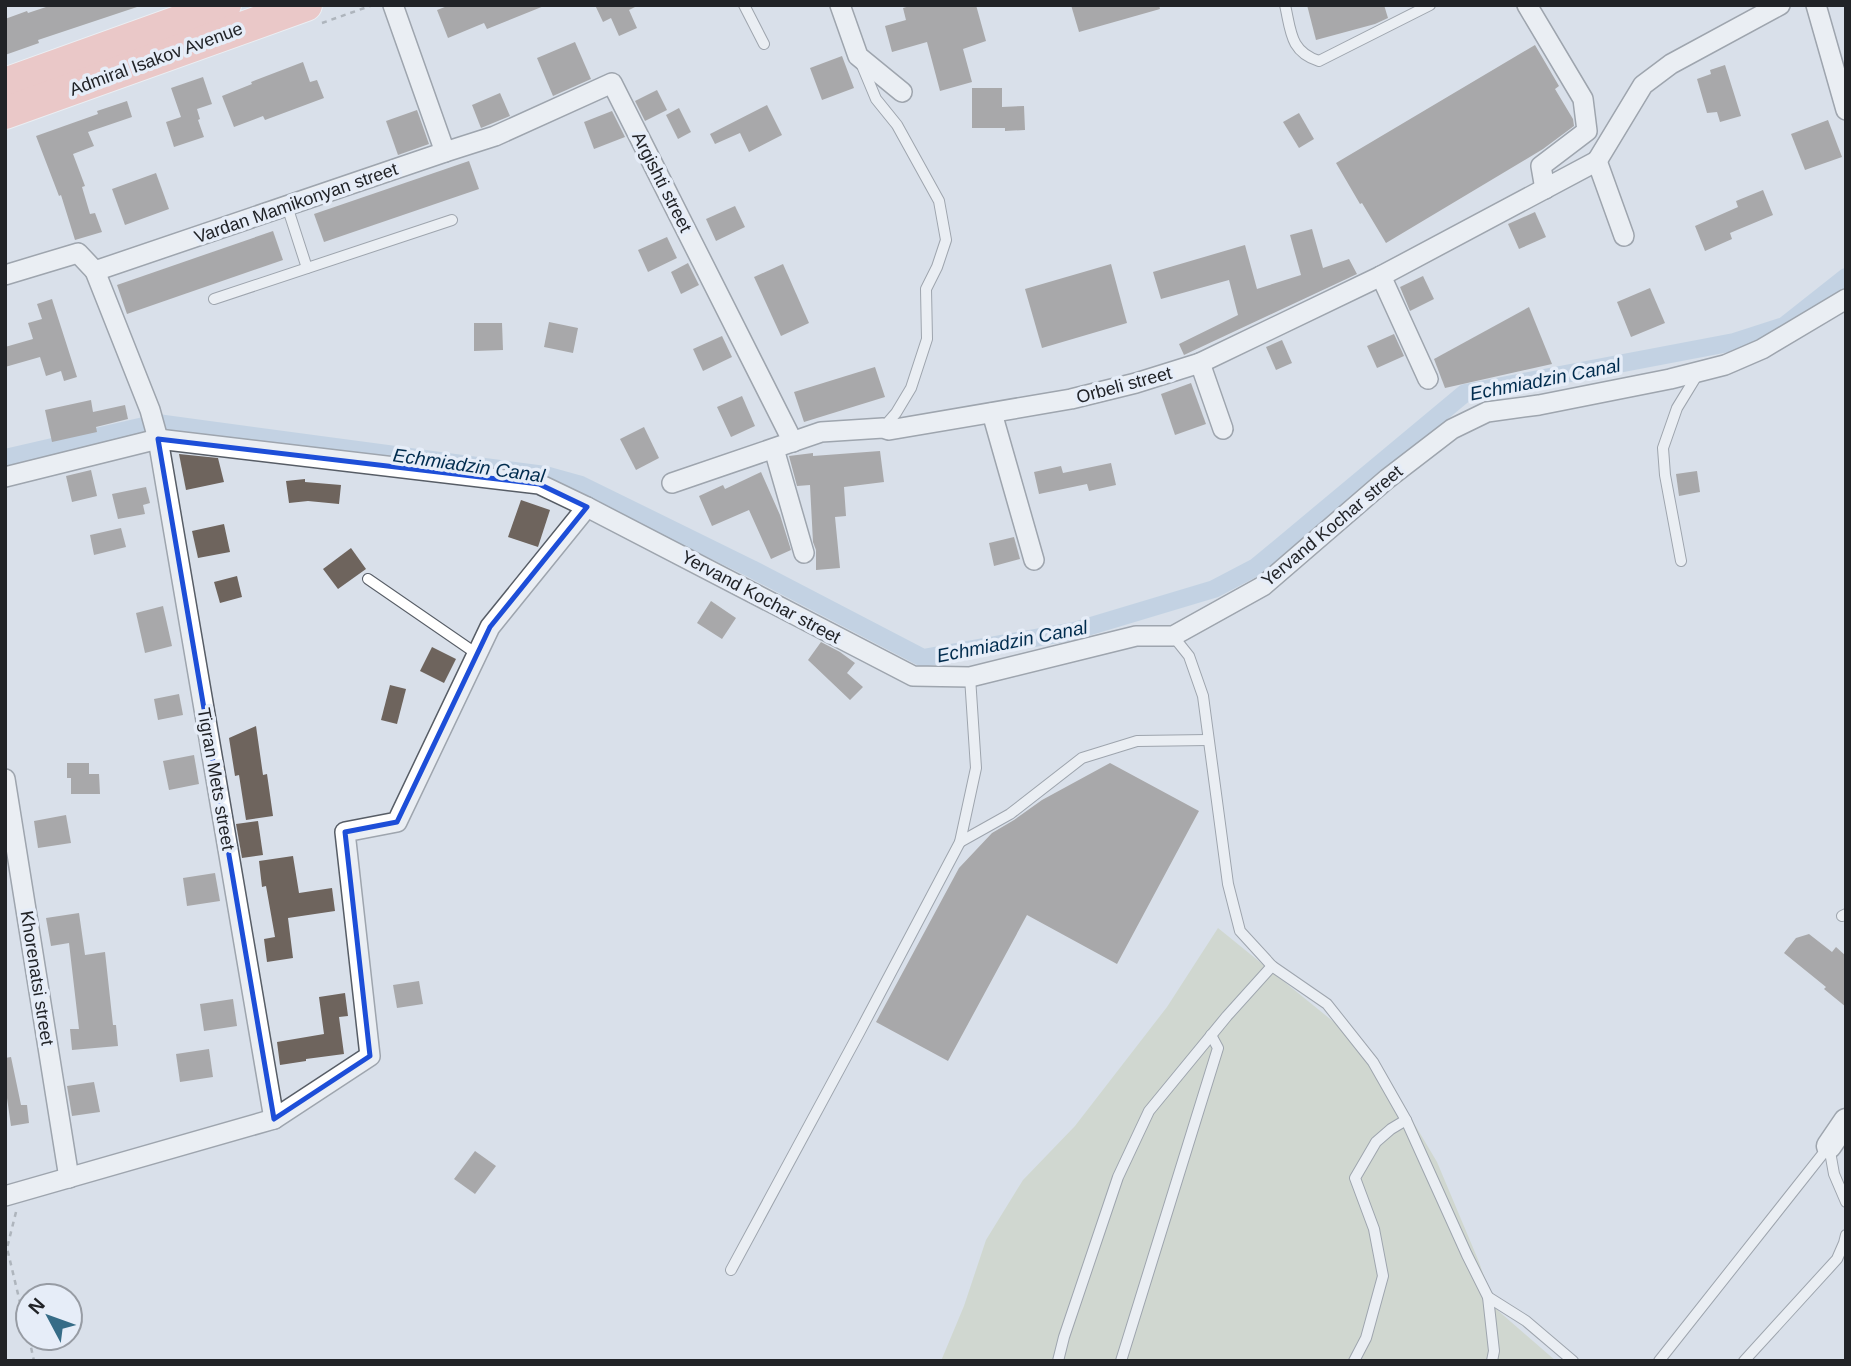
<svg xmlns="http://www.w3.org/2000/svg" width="1851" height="1366" font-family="Arial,sans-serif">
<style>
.green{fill:#c5cdb1}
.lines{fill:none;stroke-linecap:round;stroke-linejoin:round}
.canal{stroke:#a8c2dc;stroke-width:18}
.building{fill:#6e645d}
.service-casing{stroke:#575d66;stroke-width:12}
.minor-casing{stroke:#575d66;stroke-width:22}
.tertiary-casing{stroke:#575d66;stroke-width:27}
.trunk-casing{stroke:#fff;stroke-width:34}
.path{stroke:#7b8087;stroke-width:2.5;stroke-dasharray:5 5;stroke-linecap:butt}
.service{stroke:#fff;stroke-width:10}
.minor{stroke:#fff;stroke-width:19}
.tertiary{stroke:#fff;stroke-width:24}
.trunk{stroke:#feaa9f;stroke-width:32}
.marked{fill:none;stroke:#1d4ed8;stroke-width:5;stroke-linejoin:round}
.labels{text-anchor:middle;stroke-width:7;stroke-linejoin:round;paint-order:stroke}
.street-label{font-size:18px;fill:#212327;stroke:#e6edf8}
.water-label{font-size:19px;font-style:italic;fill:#002c4e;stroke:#e6edf8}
</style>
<rect width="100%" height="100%" fill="#d9e0ea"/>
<path class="green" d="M1218 928 1340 1027 1396 1093 1437 1162 1479 1262 1495 1308 1556 1361H941L964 1306 986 1240 1023 1180 1075 1126 1167 1007Z"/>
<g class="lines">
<path class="canal" d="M5 458 157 423 545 475 581 485 752 569 923 658 1074 631 1214 589 1256 567 1465 393 1734 342 1784 326 1846 277"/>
</g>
<g class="building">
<path d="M52 5H137V7L38 40 39 43 5 55V19L27 11 28 13Z"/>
<path d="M450 5H544V6L487 29 484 23 448 38 437 10Z"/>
<path d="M595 5H639L629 10 637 28 619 36 611 18 603 22Z"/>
<path d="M913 5H976L986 41 963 49 972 82 940 91 927 42 892 52 885 26 906 20 903 8Z"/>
<path d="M1071 5H1159L1160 9 1079 32Z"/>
<path d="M1307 5H1384L1388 18 1375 24 1316 40Z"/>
<path d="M575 42 591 79 553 96 537 58Z"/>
<path d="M1535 45 1559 86 1555 89 1573 119 1574 126 1543 149 1386 243 1362 203 1360 204 1336 163Z"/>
<path d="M842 56 854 88 822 100 810 68Z"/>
<path d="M303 62 310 82 317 80 324 98 265 120 263 116 234 127 222 96 252 84 251 82Z"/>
<path d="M1725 65 1741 116 1720 122 1717 112 1707 113 1697 79 1711 74 1710 70Z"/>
<path d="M203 77 212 104 197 109 200 119 198 120 204 137 174 147 166 122 181 117 171 88Z"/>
<path d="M972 88H1002V107L1024 106 1025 130 1005 131V128H972Z"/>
<path d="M657 90 667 110 645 121 635 101Z"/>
<path d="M500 93 510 116 481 128 472 105Z"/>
<path d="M127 101 132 117 88 132 94 146 73 154 85 186 82 187 90 214 95 213 102 232 75 240 61 195 59 196 36 136 98 114 97 111Z"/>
<path d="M767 105 782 135 749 152 740 133 715 144 710 134Z"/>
<path d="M679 108 691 132 678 139 666 115Z"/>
<path d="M417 110 429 144 398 155 386 121Z"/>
<path d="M612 111 625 137 594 149 584 122Z"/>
<path d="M1299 113 1314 139 1299 148 1283 122Z"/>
<path d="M1828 120 1842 157 1805 170 1791 134Z"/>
<path d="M469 161 479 189 324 242 314 214Z"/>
<path d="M156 173 169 209 125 225 112 189Z"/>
<path d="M1763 190 1773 215 1730 233 1732 239 1705 251 1695 226 1738 207 1736 201Z"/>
<path d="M735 206 745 227 716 241 706 219Z"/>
<path d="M1535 212 1546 237 1519 249 1508 224Z"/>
<path d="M1312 229 1323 268 1349 259 1357 274 1184 355 1179 344 1238 315 1229 280 1161 299 1153 272 1245 245 1257 289 1301 275 1290 235Z"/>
<path d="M273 231 283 260 127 314 117 285Z"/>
<path d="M667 237 677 258 648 272 638 250Z"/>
<path d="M688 263 699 285 681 294 671 272Z"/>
<path d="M783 264 809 323 781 336 754 277Z"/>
<path d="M1111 264 1127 323 1042 348 1025 289Z"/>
<path d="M1423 276 1434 299 1410 311 1400 287Z"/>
<path d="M1650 288 1665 323 1631 337 1617 302Z"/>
<path d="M52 299 77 377 64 381 61 371 46 376 40 357 5 367V347L33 339 28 323 42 319 37 304Z"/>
<path d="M1529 307 1552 364 1445 388 1434 359Z"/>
<path d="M549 322 578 328 573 353 544 347Z"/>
<path d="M474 323H502L503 350 474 351Z"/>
<path d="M1394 334 1404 356 1377 368 1367 346Z"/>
<path d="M722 336 732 357 703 371 693 349Z"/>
<path d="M1282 340 1292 363 1276 370 1266 347Z"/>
<path d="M875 367 885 397 804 422 794 392Z"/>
<path d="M1191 383 1206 424 1175 435 1161 394Z"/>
<path d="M742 396 755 426 731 437 717 407Z"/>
<path d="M91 400 93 412 125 405 128 419 96 427 97 432 52 442 45 410Z"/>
<path d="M644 427 659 458 636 470 620 439Z"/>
<path d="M880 451 884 482 844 487 846 516 835 517 840 568 816 570V550L813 542 810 485 797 486 789 456 813 453V456Z"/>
<path d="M179 454 218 458 224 482 186 490Z"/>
<path d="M1111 463 1116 485 1089 491 1087 484 1039 494 1034 472 1061 466 1063 473Z"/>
<path d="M91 470 97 496 72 502 66 476Z"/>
<path d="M1697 471 1700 492 1679 496 1676 474Z"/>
<path d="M761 472 780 515 791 550 771 559 749 510 712 526 699 496 723 485 725 489Z"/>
<path d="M305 479V482L341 485 339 504 308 501 289 503 286 481Z"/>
<path d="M146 487 150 503 143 505 145 514 118 519 112 494Z"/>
<path d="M521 500 550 510 538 547 508 537Z"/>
<path d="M224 524 230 552 198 558 192 531Z"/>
<path d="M121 528 126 547 94 555 90 535Z"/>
<path d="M1014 537 1020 559 994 566 989 543Z"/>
<path d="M351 548 366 569 338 589 323 569Z"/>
<path d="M237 576 242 597 220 603 214 582Z"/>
<path d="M711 601 736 618 722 639 697 623Z"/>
<path d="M163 606 172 646 145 653 136 613Z"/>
<path d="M821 642 840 652 855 663 847 673 863 687 850 700 808 660Z"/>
<path d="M432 647 456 659 444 683 420 671Z"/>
<path d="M390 685 406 689 397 724 381 720Z"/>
<path d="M179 694 183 715 158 720 154 699Z"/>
<path d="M256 726 263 775 267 774 273 816 246 820 239 775 235 776 229 738Z"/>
<path d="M194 755 199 784 169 790 163 761Z"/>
<path d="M67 763H89V774H99L100 794H71V778H67Z"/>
<path d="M1110 763 1199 811 1117 964 1027 915 948 1061 876 1022 959 868 992 833 1014 820 1042 800Z"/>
<path d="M66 815 71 843 38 848 34 821Z"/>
<path d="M258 821 263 855 242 858 236 824Z"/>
<path d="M293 856 299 893 332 888 335 911 288 918 293 958 267 962 264 939 275 937 266 886 262 887 259 861Z"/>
<path d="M215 873 220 901 187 906 183 878Z"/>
<path d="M79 913 85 955 105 952 113 1025H116L118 1046 72 1050 70 1029H79L69 943 51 946 46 918Z"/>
<path d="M1809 934 1832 952 1836 947 1846 956V1007L1824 989 1826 987 1784 953 1796 938Z"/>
<path d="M419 981 423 1004 397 1008 393 985Z"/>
<path d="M345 993 348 1016 339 1017 344 1054 306 1059V1061L280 1065 277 1042 324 1034 319 997Z"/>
<path d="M233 999 237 1026 204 1031 200 1004Z"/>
<path d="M209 1049 213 1077 180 1082 176 1054Z"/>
<path d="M11 1057 21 1105H27L29 1123 11 1126 7 1098 5 1099V1058Z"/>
<path d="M94 1082 100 1112 72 1116 67 1086Z"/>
<path d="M475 1151 496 1166 475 1194 454 1179Z"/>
</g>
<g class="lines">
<g class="service-casing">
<g id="service">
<path d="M744 5 764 44"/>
<path d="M1285 5C1291 31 1290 52 1319 61L1430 5"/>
<path d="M861 63 876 99 897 125 939 201 946 240 937 267 926 289 927 339 911 388 896 413 883 428"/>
<path d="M287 206 307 268"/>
<path d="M214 299 452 220"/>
<path d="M1681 561 1665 475 1663 448 1677 408 1699 372"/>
<path d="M368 579 477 654"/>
<path d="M1173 636 1189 656 1203 696 1228 884 1240 931 1272 966 1327 1004 1373 1062 1406 1120 1467 1255 1488 1297 1494 1351 1492 1361"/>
<path d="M960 842 1010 814 1082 758 1137 741 1208 740"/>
<path d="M1842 916 1846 914"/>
<path d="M1829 1146 1834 1174 1846 1202"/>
<path d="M731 1270 859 1033 960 842 976 768 970 677"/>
<path d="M1488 1297 1526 1321 1573 1361"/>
<path d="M1058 1361 1064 1337 1118 1177 1149 1111 1227 1016 1272 966"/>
<path d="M1121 1361 1218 1048 1211 1035"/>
<path d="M1354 1361 1366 1338 1383 1276 1374 1229 1355 1178 1376 1142 1391 1129 1406 1120"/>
<path d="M1659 1361 1829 1146"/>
<path d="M1744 1361 1837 1259 1844 1243 1846 1235"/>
</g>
</g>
<g class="minor-casing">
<g id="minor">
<path d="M840 5 858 56 902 92"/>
<path d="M1527 5 1583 99 1587 131 1541 166 1545 189"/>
<path d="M1816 5 1846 110"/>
<path d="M445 152 495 136 612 83 793 442"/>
<path d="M1597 161 1643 85 1671 64 1780 5"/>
<path d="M1597 161 1624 236"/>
<path d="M95 271 150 410 158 439 274 1119"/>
<path d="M5 275 78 253 95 271 445 152 393 5"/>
<path d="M1381 276 1428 379"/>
<path d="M1200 363 1223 429"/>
<path d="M992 413 1034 560"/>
<path d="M774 449 804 553"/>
<path d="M5 477 158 439 539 484 587 507 913 676 970 677 1136 636H1173L1263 586 1387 479 1452 429 1487 412 1539 405 1670 379 1725 365 1762 349 1846 299"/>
<path d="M672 483 821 432 883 428 889 430 1071 399 1136 383 1200 363 1381 276 1597 161"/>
<path d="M5 779 69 1178"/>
<path d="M5 1196 274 1119 370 1056 345 832 397 822 490 627 587 507"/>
</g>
</g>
<g class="tertiary-casing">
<path id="tertiary" d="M1829 1146 1846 1121"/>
</g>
<g class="trunk-casing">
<g id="trunk">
<path d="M5 84 225 5"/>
<path d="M5 113 306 5"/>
</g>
</g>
<g class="path">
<path d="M322 23 373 5"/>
<path d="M16 1212 7 1248 28 1336"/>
<path d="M29 1338 34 1361"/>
</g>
<use href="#service" class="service"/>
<use href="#minor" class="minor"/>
<use href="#tertiary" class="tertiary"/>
<use href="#trunk" class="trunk"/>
</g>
<path d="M0 0H1851V1366H0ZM158 439 539 484 587 507 490 627 397 822 345 832 370 1056 274 1119Z" fill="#d9e0ea" fill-opacity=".55" fill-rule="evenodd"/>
<path class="marked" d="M158 439 539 484 587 507 490 627 397 822 345 832 370 1056 274 1119Z"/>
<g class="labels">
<g class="street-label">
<text transform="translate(156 59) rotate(-20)" y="6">Admiral Isakov Avenue</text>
<text transform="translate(662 182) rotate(63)" y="6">Argishti street</text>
<text transform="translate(296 203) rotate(-19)" y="6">Vardan Mamikonyan street</text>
<text transform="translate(1124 385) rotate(-15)" y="6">Orbeli street</text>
<text transform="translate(1332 526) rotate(-40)" y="6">Yervand Kochar street</text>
<text transform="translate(761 597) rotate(28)" y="6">Yervand Kochar street</text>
<text transform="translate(216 779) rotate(80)" y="6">Tigran Mets street</text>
<text transform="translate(37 978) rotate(81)" y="6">Khorenatsi street</text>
</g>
<g class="water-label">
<text transform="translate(1545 379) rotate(-11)" y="7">Echmiadzin Canal</text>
<text transform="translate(469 465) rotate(8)" y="7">Echmiadzin Canal</text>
<text transform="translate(1012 641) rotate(-11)" y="7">Echmiadzin Canal</text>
</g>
</g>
<rect width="1851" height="1366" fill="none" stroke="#212327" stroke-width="14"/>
<g transform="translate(49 1317) rotate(311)"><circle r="33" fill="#e6edf8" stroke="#979ca4" stroke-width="2"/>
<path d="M0-5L12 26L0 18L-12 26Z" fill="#366c87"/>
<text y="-10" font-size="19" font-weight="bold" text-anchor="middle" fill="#212327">N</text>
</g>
</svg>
